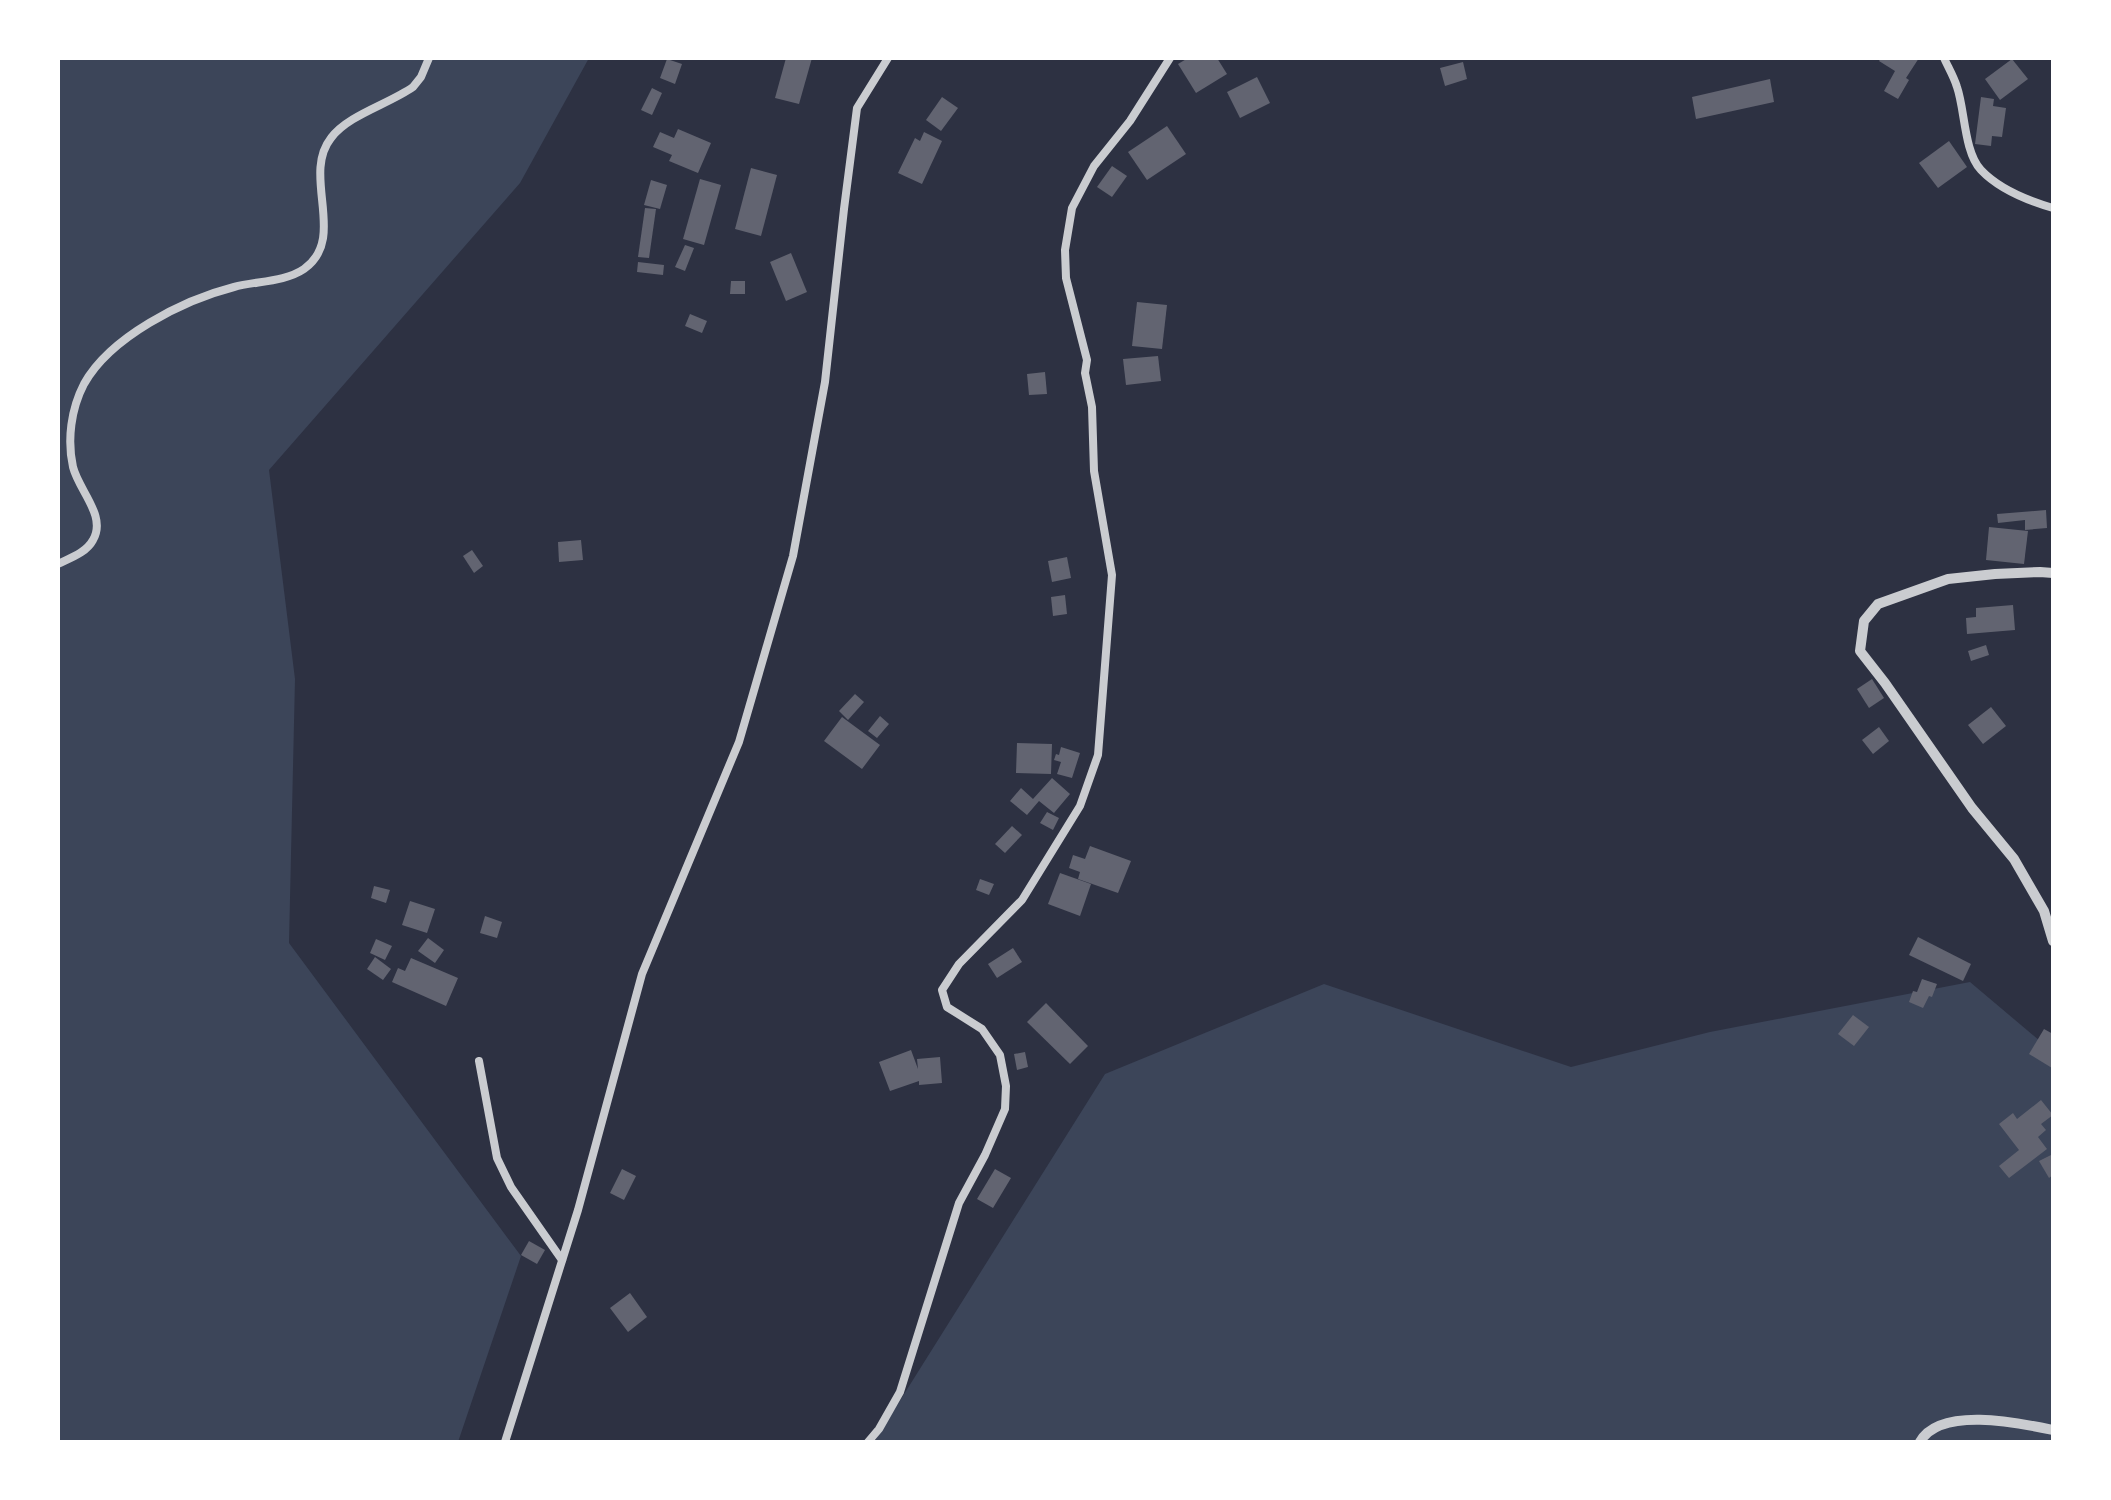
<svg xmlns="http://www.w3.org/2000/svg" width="2111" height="1500" font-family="Arial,sans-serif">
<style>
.green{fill:#3c4559}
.building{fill:#626471}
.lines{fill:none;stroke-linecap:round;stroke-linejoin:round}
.minor{stroke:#caccd0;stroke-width:8}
.tertiary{stroke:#caccd0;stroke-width:10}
</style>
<rect width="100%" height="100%" fill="#2d3142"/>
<g class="green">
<path d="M58 58H589L520 183 269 470 295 679 289 943 521 1256 458 1442H58Z"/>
<path d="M1970 982 2053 1052V1442H874L1105 1074 1324 984 1571 1067 1710 1032Z"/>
</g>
<g class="building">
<path d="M786 58H812L799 104 775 98Z"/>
<path d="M1188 58H1217L1227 74 1196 93 1178 64Z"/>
<path d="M1881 58H1919L1906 78 1909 80 1898 99 1884 91 1895 71 1879 61Z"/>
<path d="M667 59 682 64 675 84 660 78Z"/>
<path d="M2012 59 2028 79 2000 100 1985 79Z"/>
<path d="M1463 62 1467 79 1445 86 1440 68Z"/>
<path d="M1257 77 1270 103 1240 118 1227 92Z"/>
<path d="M1770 79 1774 102 1696 119 1692 97Z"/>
<path d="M652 88 662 93 652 115 641 110Z"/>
<path d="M942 97 958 108 941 131 926 120Z"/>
<path d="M1981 97 1994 99 1993 106 2006 108 2002 137 1992 136 1991 146 1975 144Z"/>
<path d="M1167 126 1186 154 1147 180 1128 152Z"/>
<path d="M678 129 711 143 698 173 669 161 672 155 653 147 660 132 674 138Z"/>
<path d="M924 132 942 141 922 184 898 173 915 138 920 141Z"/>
<path d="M1949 141 1967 167 1938 188 1919 163Z"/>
<path d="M1112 166 1127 176 1112 197 1097 187Z"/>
<path d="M751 168 777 175 761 236 735 229Z"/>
<path d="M700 179 721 185 704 245 683 239Z"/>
<path d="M651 180 667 185 660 209 644 205Z"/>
<path d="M645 208 656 209 649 258 638 257Z"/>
<path d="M685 245 694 248 685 271 675 267Z"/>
<path d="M791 253 807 292 786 301 770 262Z"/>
<path d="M638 262 664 265 663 275 637 272Z"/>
<path d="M731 281H745V294H730Z"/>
<path d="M1137 302 1167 305 1162 349 1132 346Z"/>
<path d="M690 314 707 321 702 333 685 326Z"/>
<path d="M1158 356 1161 381 1126 385 1123 359Z"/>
<path d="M1045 372 1047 394 1029 395 1027 374Z"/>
<path d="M2046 510 2047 528 2025 530V520L1998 523 1997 514Z"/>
<path d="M1989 527 2028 531 2024 564 1986 560Z"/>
<path d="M581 540 583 560 559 562 558 542Z"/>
<path d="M472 550 483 566 474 573 463 556Z"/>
<path d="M1067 557 1071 578 1052 582 1048 561Z"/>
<path d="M1065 595 1067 614 1053 616 1051 597Z"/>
<path d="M2013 605 2015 630 1967 634 1966 618 1976 617V608Z"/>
<path d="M1986 645 1989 655 1971 661 1968 651Z"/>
<path d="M1872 679 1884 698 1869 708 1857 689Z"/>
<path d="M855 694 864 702 848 720 839 711Z"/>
<path d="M1991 707 2006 726 1983 744 1968 725Z"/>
<path d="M880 716 889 724 877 738 868 731Z"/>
<path d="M842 717 880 745 862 769 824 741Z"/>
<path d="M1879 727 1889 741 1873 754 1862 740Z"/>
<path d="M1017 743 1052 744 1051 774 1016 773Z"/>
<path d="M1061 747 1080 753 1072 778 1057 774 1061 762 1054 760 1056 754 1059 755Z"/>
<path d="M1052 778 1070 794 1054 813 1039 801 1027 815 1010 801 1021 788 1033 799Z"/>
<path d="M1047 812 1059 818 1053 830 1040 823Z"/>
<path d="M1012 826 1022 835 1005 853 995 844Z"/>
<path d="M1090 846 1131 861 1118 893 1078 879 1080 872 1069 868 1073 855 1085 859Z"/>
<path d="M1060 873 1091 884 1080 916 1048 904Z"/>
<path d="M980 879 994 884 989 895 976 890Z"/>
<path d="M374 886 390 890 386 903 371 898Z"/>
<path d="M410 901 435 909 427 933 402 925Z"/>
<path d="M485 916 502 922 497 938 480 933Z"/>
<path d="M1918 937 1971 964 1963 981 1909 955Z"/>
<path d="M428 938 444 950 435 963 418 951Z"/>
<path d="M376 939 392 946 385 960 370 953Z"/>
<path d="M1013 948 1022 962 997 978 988 964Z"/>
<path d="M375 957 391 969 383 980 367 969Z"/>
<path d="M411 958 458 978 446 1006 392 982 398 968 405 971Z"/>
<path d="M1922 979 1937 984 1932 997 1929 996 1923 1008 1909 1002 1913 991 1917 992Z"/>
<path d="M1046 1003 1088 1046 1070 1064 1027 1022Z"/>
<path d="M1853 1015 1869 1027 1854 1046 1838 1034Z"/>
<path d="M2044 1029 2053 1034 2052 1068 2029 1054Z"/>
<path d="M911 1050 918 1069 917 1059 940 1057 942 1083 919 1085V1081L890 1091 879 1062Z"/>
<path d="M1025 1052 1028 1067 1017 1070 1014 1054Z"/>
<path d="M2041 1100 2053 1115 2041 1124 2046 1130 2038 1137 2047 1149 2009 1178 1999 1166 2019 1150 1999 1124 2013 1113 2017 1119Z"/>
<path d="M2053 1154V1175L2049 1178 2039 1161Z"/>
<path d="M622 1169 636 1176 624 1200 610 1193Z"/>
<path d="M995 1169 1011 1178 993 1208 977 1199Z"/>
<path d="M529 1241 545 1250 537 1264 521 1255Z"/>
<path d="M630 1293 647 1317 628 1332 610 1308Z"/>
</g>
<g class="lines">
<g class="minor">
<path d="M1944 58C1948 67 1954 77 1957 87 1965 110 1964 152 1981 170 1999 189 2029 201 2053 208"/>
<path d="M58 564C70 558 86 553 93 540 107 516 79 491 73 467 67 440 71 409 84 384 110 337 183 300 234 287 256 281 285 282 304 269 348 238 301 176 331 138 348 115 389 104 413 87L421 77 429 58"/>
<path d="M479 1061 497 1158 511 1187 562 1260"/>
<path d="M505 1442 578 1210 642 974 739 742 793 556 825 382 844 209 857 108 888 58"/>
<path d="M868 1442 879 1429 900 1392 959 1203 985 1155 1005 1109 1006 1086 1000 1055 982 1029 947 1007 942 990 959 964 1022 900 1080 806 1098 755 1112 575 1094 471 1092 407 1085 373 1087 360 1066 278 1065 250 1072 208 1094 166 1130 121 1170 58"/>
</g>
<g class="tertiary">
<path d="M2053 573 2040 572 1995 574 1948 579 1878 604 1864 621 1860 651 1885 683 1972 808 2014 859 2044 911 2053 941"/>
<path d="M1920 1442C1940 1406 2019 1423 2053 1430"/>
</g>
</g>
<rect width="2111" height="1500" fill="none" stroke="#ffffff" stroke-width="120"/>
</svg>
